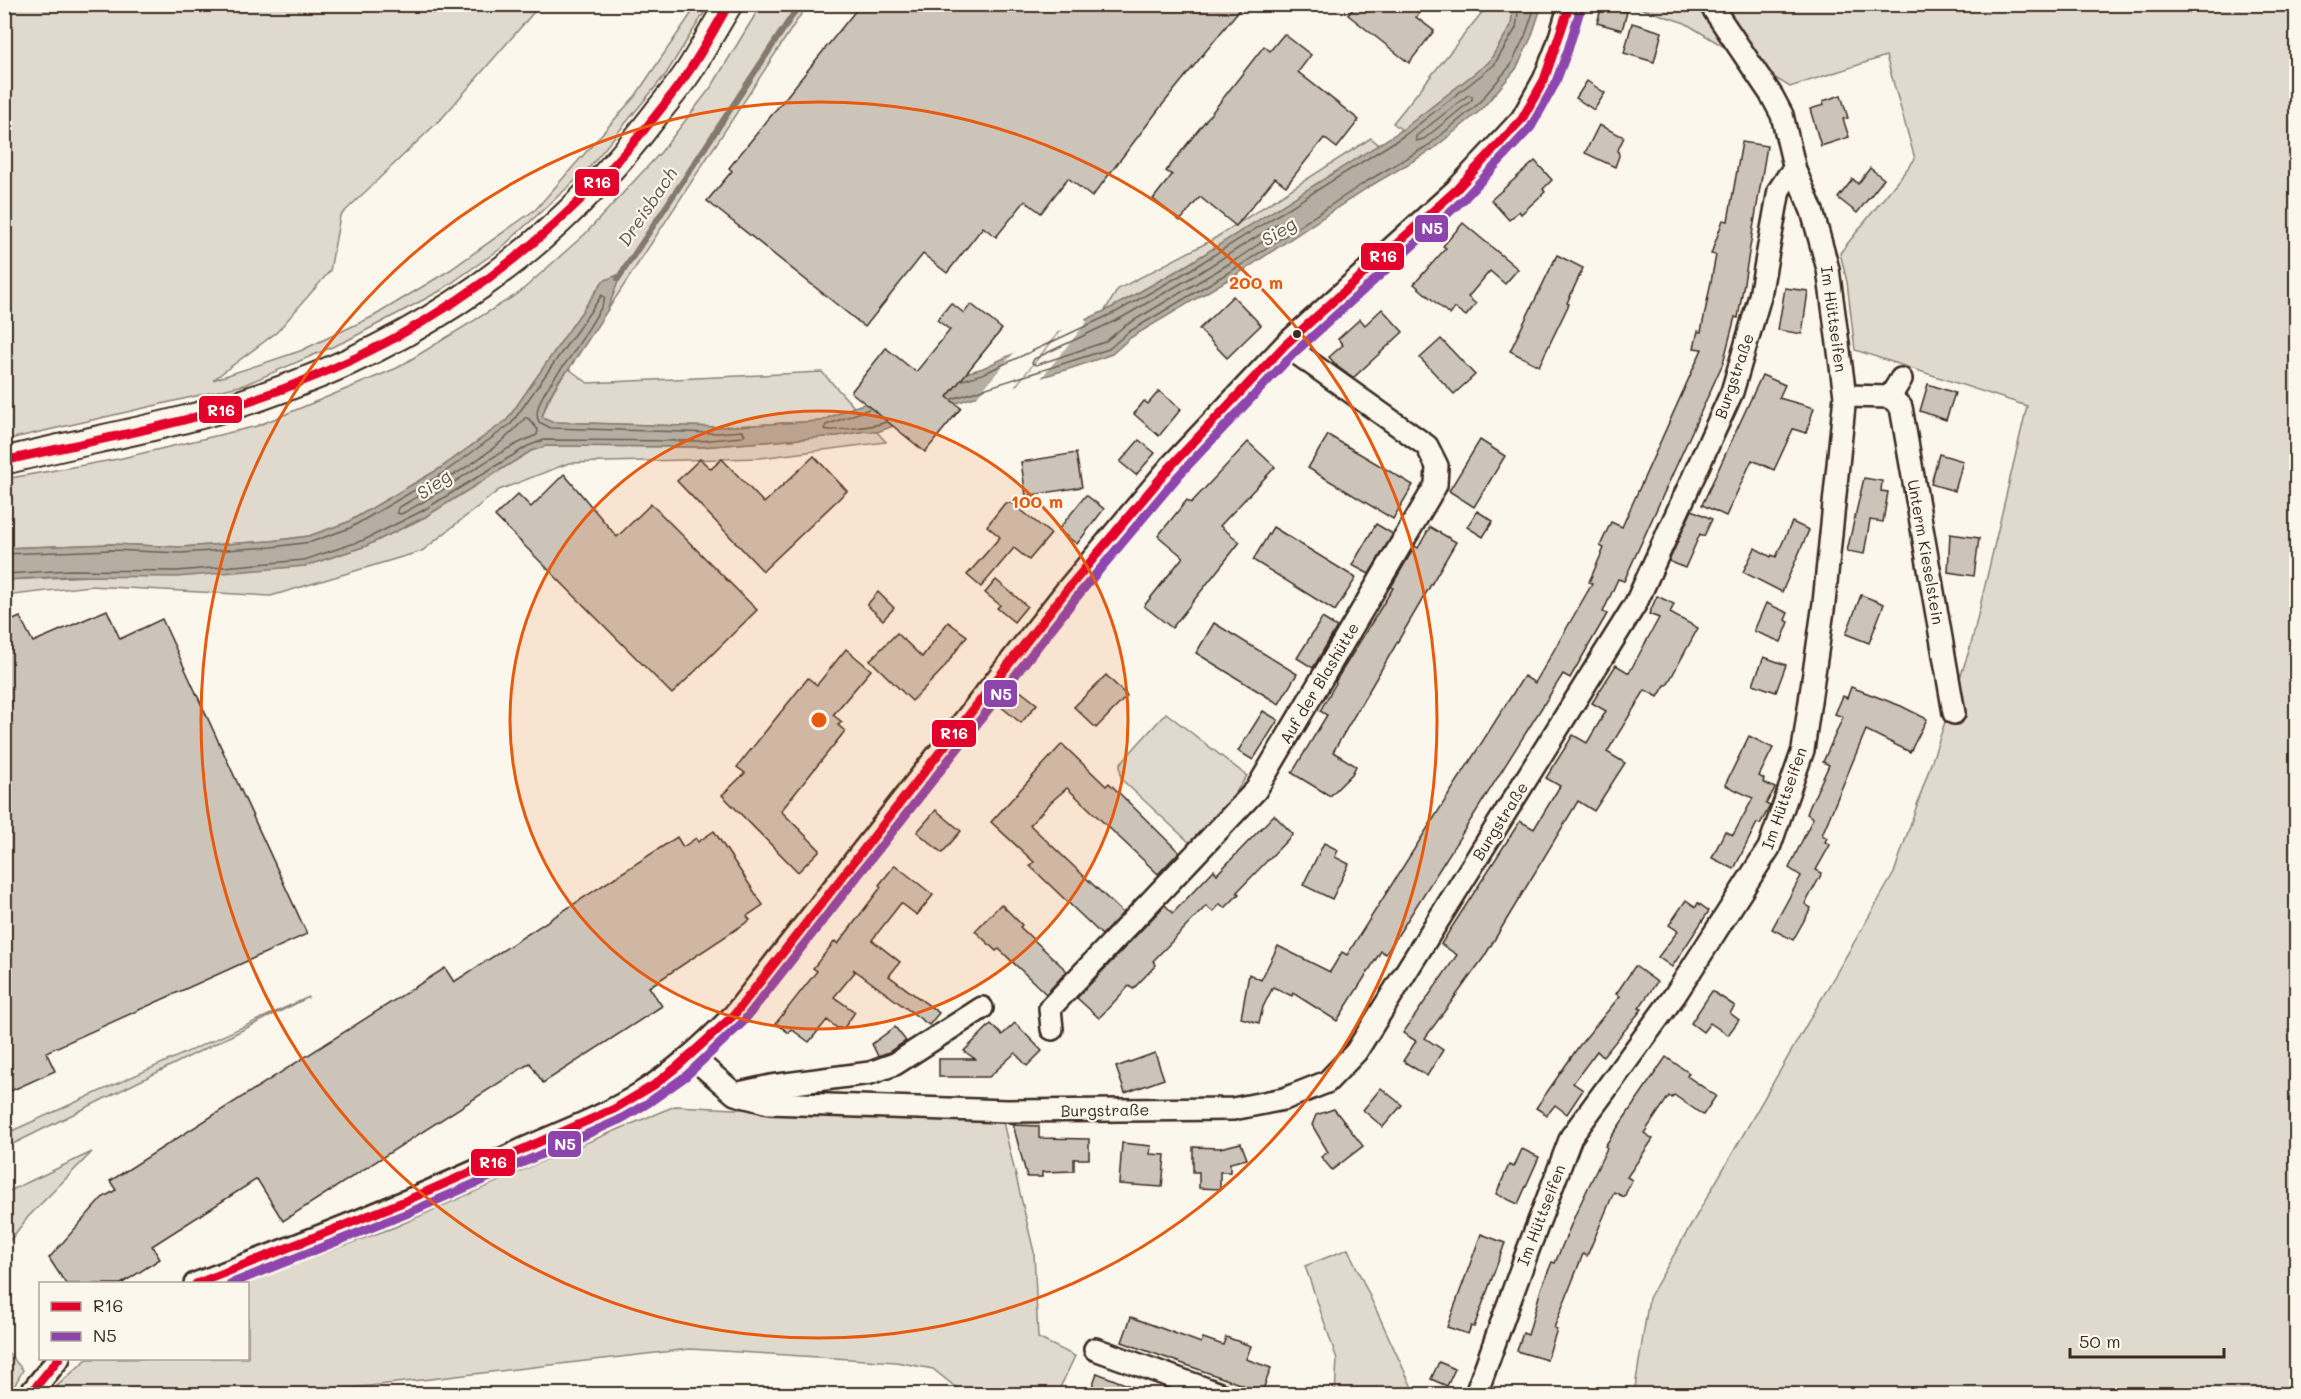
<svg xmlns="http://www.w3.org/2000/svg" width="2301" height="1399" font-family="Mali,sans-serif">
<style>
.green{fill:#dfd9ce;stroke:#8d8276;stroke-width:1.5}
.water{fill:#b6aea2;stroke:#85796d;stroke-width:1.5}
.pier{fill:#fbf7ec}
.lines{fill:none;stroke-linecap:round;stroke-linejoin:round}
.shore{stroke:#6c5f53;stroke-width:1.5}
.stream{stroke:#85796d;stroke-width:6}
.building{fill:#ccc4b9;stroke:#3b2a1e;stroke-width:1.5}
.minor-casing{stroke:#3b2a1e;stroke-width:26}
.major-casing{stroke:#3b2a1e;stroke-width:30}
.minor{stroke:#fbf7ec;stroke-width:21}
.major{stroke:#fbf7ec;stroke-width:26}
.bus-1-casing{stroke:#fbf7ec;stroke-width:14}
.bus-2-casing{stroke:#fbf7ec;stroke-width:14}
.bus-1{stroke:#e4002b;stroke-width:9}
.bus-2{stroke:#8e44ad;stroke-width:9}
.ring{fill:none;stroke:#e8590c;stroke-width:3}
.bus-dot{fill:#3b2a1e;stroke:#fbf7ec;stroke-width:2}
.labels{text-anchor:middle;stroke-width:4.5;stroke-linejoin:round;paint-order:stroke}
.street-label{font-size:16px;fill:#3b2a1e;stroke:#fbf7ec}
.water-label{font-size:18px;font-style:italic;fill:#605246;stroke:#fbf7ec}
.centre{fill:#e8590c;stroke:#fbf7ec;stroke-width:3}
.ring-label{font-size:18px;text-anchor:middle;font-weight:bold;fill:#e8590c;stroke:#fbf7ec;stroke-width:4.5;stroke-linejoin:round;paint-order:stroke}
.line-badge{stroke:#fbf7ec;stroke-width:2}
.badge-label{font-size:16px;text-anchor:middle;font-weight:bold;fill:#fff}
</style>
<rect width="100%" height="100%" fill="#fbf7ec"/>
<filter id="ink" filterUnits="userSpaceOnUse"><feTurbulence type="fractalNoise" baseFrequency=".0167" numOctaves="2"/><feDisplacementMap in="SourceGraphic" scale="12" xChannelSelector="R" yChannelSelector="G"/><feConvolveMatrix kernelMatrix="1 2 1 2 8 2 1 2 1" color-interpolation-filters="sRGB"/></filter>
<g filter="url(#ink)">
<g class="green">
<path d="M133 5 136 10 160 4 540 5 443 117 340 216 330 271 277 332 213 380 300 351 374 316 450 270 536 209 636 95 697 5H709L666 74 588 169 500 249 440 291 346 341 244 385 5 440V5Z"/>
<path d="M761 5H807L607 311 620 274 603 281 507 420 439 469 348 522 309 536 271 541 181 547 111 544 5 548V479L118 459 257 426 397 368 519 293 585 234 661 152 712 86Z"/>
<path d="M1488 5H1513L1511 26 1489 62 1402 130 1393 123Z"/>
<path d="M1631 5H2296V1394H1634L1649 1298 1894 873 1971 645 2027 406 1855 350 1847 282 1840 253 1915 159 1886 56 1790 87 1685 23Z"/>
<path d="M1371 138 1379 145 1187 265 1104 312 1118 289 1212 240Z"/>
<path d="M569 369 588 383 822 372 854 407 821 421 718 427 551 422 542 417C548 399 556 383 569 369Z"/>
<path d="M865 431 877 432 886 442 760 458 569 463 499 490 422 551 271 596 90 586 5 596V580L305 566 366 546 425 517 531 451 546 446 701 447 837 436Z"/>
<path d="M1166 713 1247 776 1225 808 1191 844 1121 779 1120 764Z"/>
<path d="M309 997 5 1148V1134Z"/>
<path d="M675 1106 1003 1122 1034 1252 1038 1338 1075 1356 1059 1390 1061 1394H964L933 1369 896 1362 690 1349 300 1394H53L57 1386 87 1359 248 1358V1284L243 1283 395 1227 561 1153Z"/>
<path d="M92 1152 28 1217 5 1247V1193Z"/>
<path d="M1348 1249 1415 1394H1335L1337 1359 1305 1266Z"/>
<path d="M5 1349 23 1370 10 1394H5Z"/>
</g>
<path class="water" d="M1513 5H1542L1531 38 1516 69 1481 110 1432 150 1367 188 1244 270 1130 338 1112 354 1072 368 965 400 877 432 865 431 837 436 701 447 546 446 531 451 425 517 366 546 305 566 177 577 70 576 5 580V548L111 544 181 547 271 541 309 536 348 522 439 469 507 420 603 281 621 274 607 311 569 369 559 380 547 401 542 417 551 422 718 427 821 421 854 407 983 368 1115 306 1187 265 1402 130 1489 62 1511 26Z"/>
<g class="pier">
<path d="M1083 318 1087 322 1039 381 1015 388 1065 327Z"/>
<path d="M1061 328 1012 389 974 400 1017 349Z"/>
</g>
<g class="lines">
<g class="shore">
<path d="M1468 95 1472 96V100L1424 139 1416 141V136Z"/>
<path d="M1277 224 1281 225V229L1237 259 1123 327 1105 342 1036 365 1032 363 1034 359 1121 318 1194 276Z"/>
<path d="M963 380 985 373 1118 311 1190 270 1405 135 1494 65 1516 28 1519 4"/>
<path d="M952 399 1109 349 1127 333 1241 265 1364 183 1429 145 1477 105 1511 65 1525 36 1536 4"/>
<path d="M869 409 826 425 824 429C832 432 877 426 886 422"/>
<path d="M525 418H528L538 430 537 435C488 454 448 491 401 514L397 513 398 508C437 485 497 453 525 418Z"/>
<path d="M4 554 111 550 181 553 272 547 311 542 350 528 442 474 511 424 602 295 605 298 601 308C589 327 578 347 565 364 556 376 530 406 539 422L551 428 717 433 742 431 745 434 742 437 700 441 544 440 528 446 422 511 364 540 304 560 177 571 70 570 4 574"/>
</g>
<path class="stream" d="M618 279 800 4"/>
</g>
<g class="building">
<path d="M861 4H1244L1159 109 1092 197 1068 178 1041 213 1025 201 996 237 983 227 947 273 923 254 865 327 707 201 732 171 729 168Z"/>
<path d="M1357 4H1426L1416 17 1434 31 1409 63 1348 15Z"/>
<path d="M1602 6 1627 12 1622 30 1597 23Z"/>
<path d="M1632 23 1662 32 1654 62 1624 53Z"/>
<path d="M1284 34 1311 55 1298 72 1359 120 1337 148 1324 138 1286 186 1275 178 1236 226 1200 197 1180 221 1153 199 1172 175 1166 171 1264 46 1270 51Z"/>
<path d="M1587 81 1605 93 1594 110 1576 98Z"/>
<path d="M1841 95 1848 118 1843 119 1849 137 1821 146 1810 109 1824 105 1823 101Z"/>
<path d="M1599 125 1624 137 1618 150 1619 156 1615 167 1585 153Z"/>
<path d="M1742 142 1767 146 1738 318 1735 317 1723 363 1624 581 1618 579 1603 612 1607 614 1570 678 1563 674 1386 954 1381 951 1337 1021 1293 993 1292 996 1273 987 1263 1007 1259 1023 1241 1018 1249 974 1261 980 1278 946 1330 972 1342 952 1347 955 1524 676 1535 683 1592 584 1589 582 1604 548 1600 546 1611 522 1622 527 1702 349 1694 348 1698 331 1701 332 1710 287 1716 255 1711 254 1723 220 1728 221Z"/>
<path d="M1535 161 1552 180 1543 189 1545 192 1521 214 1519 211 1509 220 1491 200Z"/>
<path d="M1870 168 1884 179 1857 213 1838 198 1853 179 1858 184Z"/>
<path d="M1463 223 1518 269 1505 284 1490 271 1468 297 1476 304 1466 316 1455 308 1450 315 1414 284 1446 248 1443 246Z"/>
<path d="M1557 255 1583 268 1567 303 1569 304 1539 366 1510 351Z"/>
<path d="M1785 288 1808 291 1802 334 1778 330Z"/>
<path d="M1233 296 1261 325 1227 358 1199 329Z"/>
<path d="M951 303 964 313 971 304 1002 329 947 397 961 408 925 452 851 392 886 348 916 372 950 330 937 320Z"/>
<path d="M1382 309 1403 332 1353 378 1338 367 1329 357 1343 345 1338 339 1360 319 1365 325Z"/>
<path d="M1441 339 1475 375 1454 394 1420 358Z"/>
<path d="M1762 375 1785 385 1779 398 1814 408 1806 433 1793 429 1774 470 1752 460 1726 516 1702 505Z"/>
<path d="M1928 384 1955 393 1946 420 1920 411Z"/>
<path d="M1159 391 1181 409 1159 436 1134 414 1144 401 1148 404Z"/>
<path d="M1328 435 1413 485 1393 519 1308 468Z"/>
<path d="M1139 440 1155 453 1136 475 1120 462Z"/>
<path d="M1480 440 1505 456 1474 507 1449 491Z"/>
<path d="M1248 442 1275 467 1220 526 1240 542 1172 628 1144 606 1183 557 1158 536 1187 500 1191 503Z"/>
<path d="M1076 453 1082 487 1026 496 1021 462Z"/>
<path d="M1939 454 1963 461 1955 491 1931 484Z"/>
<path d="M814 456 847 491 763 571 677 481 700 459 711 469 722 459 764 503Z"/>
<path d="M564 474 617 537 651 504 757 610 672 694 495 516 518 494 531 507Z"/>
<path d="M1864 478 1882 481 1881 491 1888 492 1883 522 1870 520 1864 554 1847 551Z"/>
<path d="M1086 495 1104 509 1077 544 1058 530Z"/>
<path d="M1005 503H1012L1051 534 1029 560 1014 548 981 587 967 575 1000 537 987 526Z"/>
<path d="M1692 510 1712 519 1704 536 1700 534 1685 568 1669 561Z"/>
<path d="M1477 511 1493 521 1483 537 1467 527Z"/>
<path d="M1792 522 1809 530 1782 592 1743 572 1755 548 1771 557 1772 555 1776 557Z"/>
<path d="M1376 524 1393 534 1369 574 1352 565Z"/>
<path d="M1273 527 1356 578 1335 611 1253 560Z"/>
<path d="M1430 527 1456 542 1333 752 1356 766 1352 774 1330 796 1292 773 1327 715 1320 711 1336 683 1335 682 1393 588 1391 587 1415 546 1418 548Z"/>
<path d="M1950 534 1979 538 1974 576 1948 572Z"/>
<path d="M996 580 1027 606 1014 622 997 608 1000 605 985 593Z"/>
<path d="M878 592 894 608 883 620 867 605Z"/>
<path d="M1861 595 1884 604 1869 643 1846 634Z"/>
<path d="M1657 596 1674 604 1670 613 1698 628 1667 685H1665L1658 697 1645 690 1607 752 1625 763 1594 811 1578 801 1484 957 1425 1038 1443 1050 1427 1076 1403 1061 1416 1041 1403 1033 1457 955 1441 944 1520 821 1534 829 1560 786 1546 778 1573 735 1587 743 1606 711 1592 703 1616 665 1629 673 1659 618 1649 614Z"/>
<path d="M1766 603 1788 613 1785 620 1789 622 1781 642 1754 631Z"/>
<path d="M107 610 120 639 162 619 307 934 46 1052 55 1071 4 1094V624L20 617 33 642Z"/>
<path d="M1322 618 1337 627 1313 668 1297 658Z"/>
<path d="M948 622 967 636 943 669 912 701 870 660 897 633 922 657Z"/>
<path d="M1214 623 1297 674 1279 704 1196 653Z"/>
<path d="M846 649 871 670 833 715 842 722 838 725 845 731 781 811 820 850 798 872 722 795 745 773 737 767 808 678 817 685Z"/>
<path d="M1764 657 1786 665 1776 692 1753 684Z"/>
<path d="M1106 675 1127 696 1096 728 1074 707Z"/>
<path d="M1015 687 1037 704 1021 723 1000 706Z"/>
<path d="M1851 687 1901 706 1927 719 1910 752 1866 730 1822 835 1827 838 1825 842 1830 845 1816 870 1822 873 1805 904 1811 908 1793 940 1772 929 1801 876 1789 868 1813 818 1807 814 1810 806 1829 765 1823 762 1843 717 1835 714 1843 696 1847 698Z"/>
<path d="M1263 711 1278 720 1253 760 1238 751Z"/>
<path d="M1749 736 1773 748 1759 776 1764 779 1763 782 1775 788 1766 804 1770 806 1760 824 1757 823 1734 869 1712 858 1725 831 1733 835 1753 798 1725 785Z"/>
<path d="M1062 744 1106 786 1109 783 1179 852 1158 874 1067 788 1052 801 1030 825 1123 913 1102 935 1030 866 1034 862 991 822Z"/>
<path d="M936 810 961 831 942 853 917 832Z"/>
<path d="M1274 815 1293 834 1237 892 1239 894 1225 908 1220 904 1213 912 1206 906 1153 961 1156 965 1133 989 1129 986 1099 1018 1077 998 1165 905 1173 913 1214 870 1217 874Z"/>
<path d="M714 831 763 905 747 916 750 920 649 987 662 1006 543 1083 530 1063 283 1221 257 1179 152 1246 160 1259 121 1284H66L49 1258 102 1198 116 1190 110 1181 445 968 454 982 677 837 683 847 696 838 698 842Z"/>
<path d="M1324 843 1338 850 1335 857 1349 864 1332 899 1303 885Z"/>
<path d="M895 865 933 895 917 915 901 903 872 940 900 962 889 976 939 1013 929 1025 853 969 855 972 834 997 855 1012 844 1028H837L827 1020 809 1042 791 1029 789 1033 776 1023 817 971 813 968 835 941 838 944 881 887 879 885Z"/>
<path d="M1686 900 1696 907 1698 903 1709 911 1672 967 1658 957 1678 931 1669 925Z"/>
<path d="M1001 904 1022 925 1020 927 1067 971 1046 994 999 949 996 951 975 931Z"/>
<path d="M1635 966 1657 982 1639 1008 1642 1009 1603 1057 1597 1051 1573 1083 1583 1090 1567 1114 1555 1105 1547 1115 1536 1108 1579 1046 1620 996 1616 994Z"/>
<path d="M1712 991 1735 1006 1730 1013 1739 1020 1728 1035 1710 1023 1703 1032 1691 1023Z"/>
<path d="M1015 1023 1042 1051 1027 1066 1015 1053 989 1077H939V1059H975L964 1051 991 1024 1002 1035Z"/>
<path d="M895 1027 906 1041 889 1052 878 1056 872 1044Z"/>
<path d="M1155 1053 1164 1079 1125 1093 1116 1067Z"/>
<path d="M1666 1057 1689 1073 1687 1076 1716 1096 1703 1115 1674 1095 1672 1098 1669 1096 1644 1133 1653 1139 1627 1177 1632 1180 1624 1197 1614 1192 1587 1256 1583 1254 1554 1328 1557 1329 1547 1360 1520 1352 1517 1350 1523 1333 1528 1335 1541 1289 1552 1262 1555 1263 1576 1213 1607 1148 1605 1146Z"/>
<path d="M1381 1088 1402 1105 1383 1127 1363 1110Z"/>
<path d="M1334 1109 1363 1146 1332 1170 1321 1157 1328 1152 1312 1125 1316 1115Z"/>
<path d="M1013 1125 1039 1126V1138L1089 1139V1159H1074V1171L1042 1172V1177H1027Z"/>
<path d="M1122 1143 1151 1146 1150 1154 1165 1155 1162 1187 1119 1184Z"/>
<path d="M1241 1143 1247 1159 1230 1163V1172H1220V1189L1199 1188V1172H1193V1147L1220 1148Z"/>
<path d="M1522 1149 1539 1157 1518 1204 1496 1194 1509 1165 1514 1167Z"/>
<path d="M1481 1234 1505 1243 1474 1327 1471 1326 1468 1334 1447 1327Z"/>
<path d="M1131 1317 1201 1343 1203 1338 1223 1345 1226 1337 1251 1346 1246 1359 1271 1368 1262 1392 1122 1342Z"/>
<path d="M1439 1362 1455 1369 1447 1386 1431 1379Z"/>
<path d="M1097 1373 1148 1393V1395H1089Z"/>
</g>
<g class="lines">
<g class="minor-casing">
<g id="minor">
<path d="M1845 396 1890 397 1901 379"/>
<path d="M1890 397 1901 407 1954 713"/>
<path d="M1052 1029 1050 1008 1256 790 1436 485 1437 466 1427 446 1285 345"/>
<path d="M692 1057 735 1094 769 1103 1007 1111 1233 1109 1284 1099 1327 1082 1356 1052 1636 603 1732 392 1760 296 1779 190 1789 175 1795 170"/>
<path d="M739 1093 771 1086 870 1073 895 1064 982 1008"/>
<path d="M195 1284C307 1242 418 1199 526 1148 564 1131 606 1116 641 1093 676 1071 705 1044 734 1015L1066 591 1170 467 1285 345 1456 190 1522 119 1544 80 1557 47 1570 4"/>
<path d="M1095 1349 1220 1394"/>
<path d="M30 1394 59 1358"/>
<path d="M1476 1394 1528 1250 1571 1137 1675 995 1769 848 1803 750 1824 603 1845 396 1828 269 1812 211 1795 170 1782 115 1772 96 1710 4"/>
</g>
</g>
<g class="major-casing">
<path id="major" d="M4 461C90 439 177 426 260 397 422 342 552 251 656 114 667 100 679 86 689 71 703 49 715 26 729 4"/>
</g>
<use href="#minor" class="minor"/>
<use href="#major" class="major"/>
<g class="bus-1-casing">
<g id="bus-1">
<path d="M4 461C79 443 156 430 230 407 419 349 569 239 684 78 701 55 714 29 729 4"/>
<path d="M196 1284 403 1202 614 1109 654 1085 678 1066 734 1015 1066 591 1170 467 1285 345 1456 190 1522 119 1544 80 1570 4"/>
<path d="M30 1394 59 1358"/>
</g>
</g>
<g class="bus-2-casing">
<path id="bus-2" d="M230 1284 408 1213 619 1120 648 1103 686 1076 743 1022 1075 599 1179 475 1293 354 1464 199 1531 127 1555 84 1568 50 1581 7"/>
</g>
<use href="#bus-1" class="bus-1"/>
<use href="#bus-2" class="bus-2"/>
</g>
</g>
<circle cx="819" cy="720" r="309" fill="#e8590c" fill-opacity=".12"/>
<g class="ring">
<circle cx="819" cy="720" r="309"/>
<circle cx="819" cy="720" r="618"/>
</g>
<circle class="bus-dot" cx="1297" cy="334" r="5"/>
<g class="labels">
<g class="street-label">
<text transform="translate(1834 319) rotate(82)" y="6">Im Hüttseifen</text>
<text transform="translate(1734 376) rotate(-71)" y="6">Burgstraße</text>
<text transform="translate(1926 552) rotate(80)" y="6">Unterm Kieselstein</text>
<text transform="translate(1319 683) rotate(-59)" y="6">Auf der Blashütte</text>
<text transform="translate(1784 798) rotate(-71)" y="6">Im Hüttseifen</text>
<text transform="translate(1500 821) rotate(-58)" y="6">Burgstraße</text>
<text transform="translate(1105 1110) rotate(-1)" y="6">Burgstraße</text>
<text transform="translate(1541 1215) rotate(-69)" y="6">Im Hüttseifen</text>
</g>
<g class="water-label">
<text transform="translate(648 207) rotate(-56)" y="6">Dreisbach</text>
<text transform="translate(1279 232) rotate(-32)" y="6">Sieg</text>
<text transform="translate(434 485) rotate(-35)" y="6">Sieg</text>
</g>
</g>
<circle cx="819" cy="720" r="9" class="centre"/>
<g class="ring-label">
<text x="1256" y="289">200 m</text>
<text x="1037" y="508">100 m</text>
</g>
<g class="line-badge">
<rect x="574" y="168" width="46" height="29" rx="6" fill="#e4002b"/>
<rect x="1414" y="214" width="35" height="29" rx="6" fill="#8e44ad"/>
<rect x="1360" y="242" width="45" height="29" rx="6" fill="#e4002b"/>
<rect x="198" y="395" width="45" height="29" rx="6" fill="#e4002b"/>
<rect x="983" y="679" width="35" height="29" rx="6" fill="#8e44ad"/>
<rect x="931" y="719" width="46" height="29" rx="6" fill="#e4002b"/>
<rect x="547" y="1130" width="35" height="28" rx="6" fill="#8e44ad"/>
<rect x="470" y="1148" width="46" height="29" rx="6" fill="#e4002b"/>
</g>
<g class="badge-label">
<text x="597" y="188">R16</text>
<text x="1432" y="234">N5</text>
<text x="1383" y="262">R16</text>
<text x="221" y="416">R16</text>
<text x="1001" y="700">N5</text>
<text x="954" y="739">R16</text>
<text x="565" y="1150">N5</text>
<text x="493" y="1168">R16</text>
</g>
<rect width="2301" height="1399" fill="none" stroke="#fbf7ec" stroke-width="24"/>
<rect x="12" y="12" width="2277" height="1375" fill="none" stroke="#3b2a1e" stroke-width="2" filter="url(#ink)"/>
<rect x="39" y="1282" width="210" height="78" fill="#fbf7ec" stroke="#aea59a" stroke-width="1.5"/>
<rect x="51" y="1302" width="30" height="9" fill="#e4002b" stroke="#aea59a" stroke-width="1.5"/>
<text x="93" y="1312" font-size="18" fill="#3b2a1e">R16</text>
<rect x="51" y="1332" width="30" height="9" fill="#8e44ad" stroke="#aea59a" stroke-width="1.5"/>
<text x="93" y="1342" font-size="18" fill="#3b2a1e">N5</text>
<path d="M2070 1348v9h154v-9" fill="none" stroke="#3b2a1e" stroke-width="3"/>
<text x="2079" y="1348" font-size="18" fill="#3b2a1e" stroke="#fbf7ec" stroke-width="4.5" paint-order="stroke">50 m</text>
</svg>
